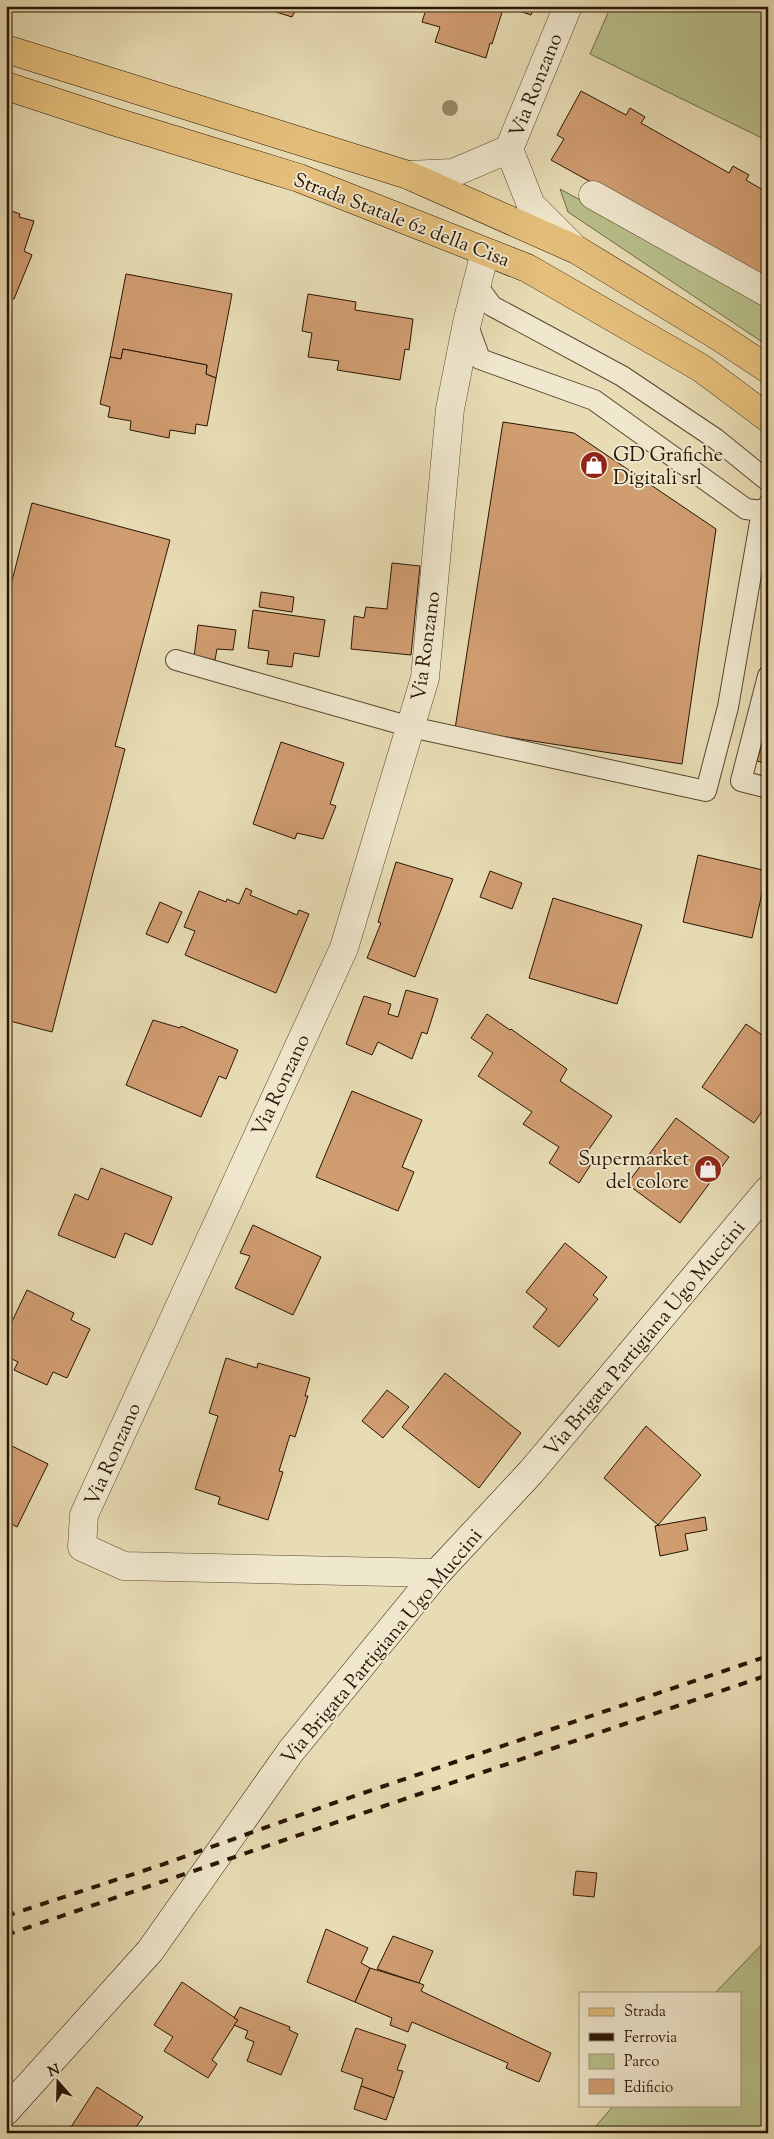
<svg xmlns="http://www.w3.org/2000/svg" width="774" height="2139" font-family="'Sorts Mill Goudy',serif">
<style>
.green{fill:#b8c08b;stroke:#706a48}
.building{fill:#d09d71;stroke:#291504}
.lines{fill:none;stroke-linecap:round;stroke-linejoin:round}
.service-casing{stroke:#594730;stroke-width:22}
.minor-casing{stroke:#594730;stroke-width:29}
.secondary-casing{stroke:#291504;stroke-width:29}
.primary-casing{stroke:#291504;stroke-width:29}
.service{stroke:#f0e8ce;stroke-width:20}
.minor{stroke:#f0e8ce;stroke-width:28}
.secondary{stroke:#f0e8ce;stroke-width:28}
.primary{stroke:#e4be7a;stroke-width:28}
.rail{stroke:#291504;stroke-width:4;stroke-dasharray:9 9;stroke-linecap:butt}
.tree{fill:#978b69}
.labels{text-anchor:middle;stroke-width:4;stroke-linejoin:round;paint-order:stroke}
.street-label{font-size:20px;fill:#291504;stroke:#f0e8ce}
.poi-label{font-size:20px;fill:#291504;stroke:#f0e8ce;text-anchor:start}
</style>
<rect width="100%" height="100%" fill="#e8dcb4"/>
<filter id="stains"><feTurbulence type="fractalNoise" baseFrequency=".004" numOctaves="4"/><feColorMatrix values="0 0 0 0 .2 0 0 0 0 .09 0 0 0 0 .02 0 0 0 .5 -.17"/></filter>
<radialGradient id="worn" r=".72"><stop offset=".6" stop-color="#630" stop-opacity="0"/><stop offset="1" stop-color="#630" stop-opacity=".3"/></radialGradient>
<g class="green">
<path d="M611 6H768V141L590 54Z"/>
<path d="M560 189 702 266 768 309V346L568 212Z"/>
<path d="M768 1938V2133H590L614 2105H740V1993H715Z"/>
</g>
<g class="building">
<path d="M257 6H299L297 12 295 11 292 17Z"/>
<path d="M427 6H504L492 44 490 43 486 58 435 42 440 27 422 22Z"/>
<path d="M504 6H534L531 15Z"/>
<path d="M581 91 626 115 630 108 645 117 641 123 729 173 733 166 749 175 746 180 768 193V280L551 160 564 139 557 135Z"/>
<path d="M6 209 20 214 19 217 34 221 24 251 32 255 14 299 6 296Z"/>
<path d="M126 274 232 294 216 378 206 374 207 365 123 349 121 359 110 357Z"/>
<path d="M308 294 356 302 355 310 413 319 409 350 405 349 400 380 337 370 339 361 308 357 312 333 302 331Z"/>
<path d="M123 349 207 365 206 374 216 378 207 426 196 424 195 434 170 430 169 438 130 430 131 421 108 417 110 407 100 404 110 357 121 359Z"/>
<path d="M503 422 574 433 716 529 682 764 455 729Z"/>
<path d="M32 503 170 540 115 746 125 749 52 1032 6 1020V604Z"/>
<path d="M392 563 420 566 411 655 351 649 354 616 364 618 366 607 387 609Z"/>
<path d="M261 592 294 597 292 612 259 607Z"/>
<path d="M253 610 325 620 319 657 294 653 292 667 267 664 269 651 248 648Z"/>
<path d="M198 625 236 630 233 650 217 649 215 660 194 657Z"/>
<path d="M768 723V764L757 761Z"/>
<path d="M281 742 344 763 330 804 336 806 323 839 297 833 295 839 253 824Z"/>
<path d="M698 855 767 871 752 938 683 922Z"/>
<path d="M396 862 453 879 415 977 367 958 381 923 378 922Z"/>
<path d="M490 871 522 883 512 909 480 897Z"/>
<path d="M246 888 252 891 250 895 297 915 299 910 309 914 276 993 185 955 195 931 184 927 199 891 226 902 227 899 239 904Z"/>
<path d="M553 898 642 925 617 1004 529 978Z"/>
<path d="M160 902 182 912 168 943 146 934Z"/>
<path d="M406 990 438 999 427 1034 422 1032 412 1059 378 1042 372 1055 346 1044 364 996 391 1004 388 1014 398 1017Z"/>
<path d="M487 1014 510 1030 511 1029 567 1069 560 1081 612 1116 585 1155 593 1161 579 1183 549 1163 559 1147 523 1124 532 1112 478 1076 493 1053 471 1038Z"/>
<path d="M153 1020 180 1028 181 1026 238 1050 226 1079 219 1076 201 1117 126 1085Z"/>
<path d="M746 1024 768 1039V1103L754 1123 702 1087Z"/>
<path d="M352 1091 422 1120 402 1167 414 1172 398 1211 316 1177Z"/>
<path d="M676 1118 729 1157 680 1223 627 1184Z"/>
<path d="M101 1168 172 1197 152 1245 125 1233 115 1258 58 1235 75 1194 88 1200Z"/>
<path d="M253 1225 321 1257 293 1315 235 1288 250 1256 240 1253Z"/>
<path d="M565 1243 607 1277 593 1295 598 1299 559 1347 533 1327 547 1309 526 1292Z"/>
<path d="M27 1290 74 1313 71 1320 90 1329 67 1378 53 1372 47 1385 14 1370 18 1362 6 1356V1334Z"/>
<path d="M226 1358 257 1368 258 1363 310 1378 305 1396H308L295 1437 290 1435 279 1471 283 1472 268 1520 218 1504 220 1497 195 1489 218 1416 209 1413Z"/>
<path d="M445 1373 521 1433 479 1488 402 1427Z"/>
<path d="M387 1390 409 1407 383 1438 362 1421Z"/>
<path d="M646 1426 701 1475 658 1525 604 1478Z"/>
<path d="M6 1443 48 1464 17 1527 6 1521Z"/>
<path d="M705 1517 707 1530 685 1534 688 1550 660 1556 655 1526Z"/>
<path d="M576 1871 597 1873 594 1897 573 1895Z"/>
<path d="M326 1929 368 1948 361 1963 370 1968 355 2002 307 1982Z"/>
<path d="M393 1936 433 1951 419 1983 377 1969Z"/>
<path d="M370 1968 419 1983 424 1985 421 1991 551 2053 539 2082 506 2068 508 2063 412 2022 408 2032 390 2025 392 2018 355 2002Z"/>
<path d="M182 1982 238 2020 212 2060 217 2064 208 2078 164 2051 173 2037 154 2025Z"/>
<path d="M240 2007 290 2027 289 2030 298 2034 281 2075 247 2061 254 2042 245 2038 248 2031 234 2025 238 2020 234 2018Z"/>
<path d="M356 2028 406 2045 397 2070 403 2071 394 2098 361 2086 363 2079 341 2071Z"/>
<path d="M361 2086 394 2098 386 2120 354 2109Z"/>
<path d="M97 2087 143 2117 132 2133H67Z"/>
<path d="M441 2127 454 2133H439Z"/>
</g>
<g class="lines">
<g class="service-casing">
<g id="service">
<path d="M476 284 492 306 622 376 716 439 768 481"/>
<path d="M467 323 480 359 594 400 746 509 762 511"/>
<path d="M176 660 411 727 706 791 728 707 762 511 768 505"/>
<path d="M768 676 741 781 768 788"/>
</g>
</g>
<g class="minor-casing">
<g id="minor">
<path d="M509 149 531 205 574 248"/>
<path d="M408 175 453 173 509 149 568 6"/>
<path d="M593 195 768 293"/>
<path d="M437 1573 124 1566 82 1547 84 1515 344 948 425 678 450 409 467 323 485 252"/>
</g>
</g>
<g class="secondary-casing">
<path id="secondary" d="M6 2111 150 1951 291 1751 437 1573 531 1472 768 1190"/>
</g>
<g class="primary-casing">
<g id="primary">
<path d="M6 49 408 175 577 250 721 338 768 369"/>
<path d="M6 86 116 122 299 178 527 268 701 368 768 418"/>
</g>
</g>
<use href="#service" class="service"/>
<use href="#minor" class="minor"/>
<use href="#secondary" class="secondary"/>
<use href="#primary" class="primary"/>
<g class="rail">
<path d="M6 1916 164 1864 328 1805 768 1656"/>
<path d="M6 1935 768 1675"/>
</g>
</g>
<circle class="tree" cx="450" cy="108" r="8"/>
<defs>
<g id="shop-disc" transform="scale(1.4375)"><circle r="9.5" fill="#8f2418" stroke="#f0e8ce"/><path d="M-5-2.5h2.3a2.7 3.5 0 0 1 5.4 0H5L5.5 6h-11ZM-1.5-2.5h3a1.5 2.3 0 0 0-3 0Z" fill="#fff"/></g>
</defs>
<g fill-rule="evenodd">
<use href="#shop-disc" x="594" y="465"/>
<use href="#shop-disc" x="708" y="1169"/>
</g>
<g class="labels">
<g class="street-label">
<text transform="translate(535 85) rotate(-68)" y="7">Via Ronzano</text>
<text transform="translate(402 219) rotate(21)" y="7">Strada Statale 62 della Cisa</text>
<text transform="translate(425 646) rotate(-82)" y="7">Via Ronzano</text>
<text transform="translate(280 1085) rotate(-65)" y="7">Via Ronzano</text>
<text transform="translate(644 1338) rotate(-50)" y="7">Via Brigata Partigiana Ugo Muccini</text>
<text transform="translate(112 1454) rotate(-66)" y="7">Via Ronzano</text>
<text transform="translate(381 1646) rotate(-50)" y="7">Via Brigata Partigiana Ugo Muccini</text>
</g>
<g class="poi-label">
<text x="613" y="461">GD Grafiche<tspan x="613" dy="23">Digitali srl</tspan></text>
<text x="689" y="1165" text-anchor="end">Supermarket<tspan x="689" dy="23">del colore</tspan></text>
</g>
</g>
<rect width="774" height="2139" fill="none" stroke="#e8dcb4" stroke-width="25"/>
<rect x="8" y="8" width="759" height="2124" fill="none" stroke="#291504" stroke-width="2.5"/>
<rect x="12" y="12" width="749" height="2114" fill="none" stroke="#291504"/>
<rect x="579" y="1992" width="162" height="115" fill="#f0e8ce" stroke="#a0947d"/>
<rect x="589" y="2008" width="25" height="8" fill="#e4be7a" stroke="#a0947d"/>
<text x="624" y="2016" font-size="15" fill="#291504">Strada</text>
<rect x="589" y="2033" width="25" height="8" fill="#291504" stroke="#a0947d"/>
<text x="624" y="2042" font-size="15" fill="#291504">Ferrovia</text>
<rect x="589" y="2054" width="25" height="15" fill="#b8c08b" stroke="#a0947d"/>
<text x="624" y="2066" font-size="15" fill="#291504">Parco</text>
<rect x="589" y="2079" width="25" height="15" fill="#d09d71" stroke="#a0947d"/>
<text x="624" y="2092" font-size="15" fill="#291504">Edificio</text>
<g transform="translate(58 2082) rotate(340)" stroke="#f0e8ce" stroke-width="4" paint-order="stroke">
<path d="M0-4L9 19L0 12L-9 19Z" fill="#291504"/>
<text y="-8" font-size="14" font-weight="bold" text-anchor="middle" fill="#291504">N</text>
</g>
<rect width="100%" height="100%" filter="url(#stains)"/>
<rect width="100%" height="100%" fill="url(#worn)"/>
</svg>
